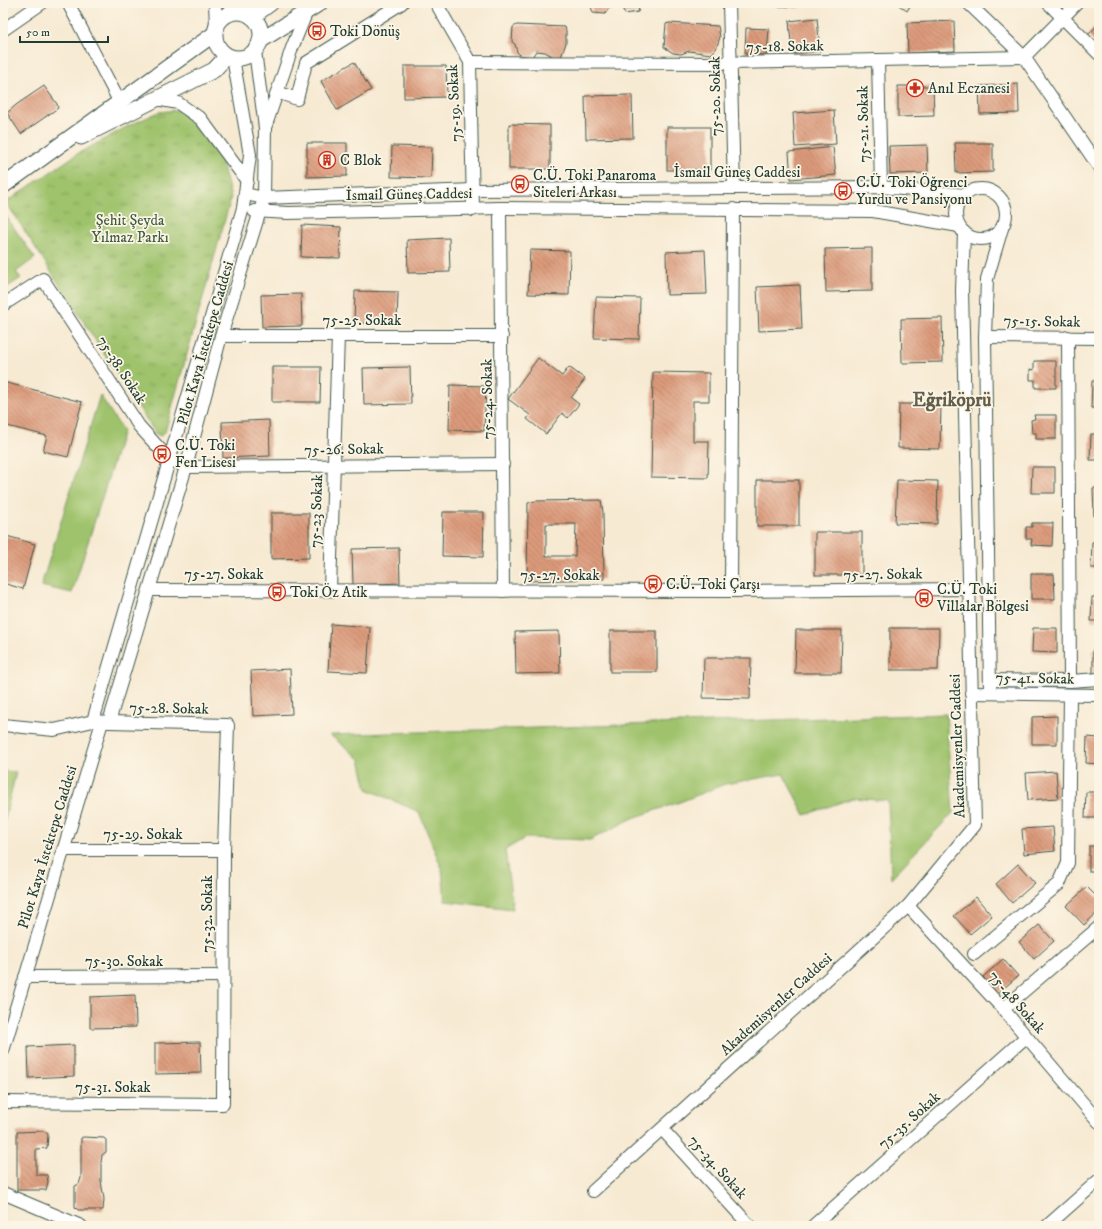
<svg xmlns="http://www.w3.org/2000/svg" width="1102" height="1229" font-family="'IM FELL DW Pica',serif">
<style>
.grass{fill:#9fc36c;stroke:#5f8050}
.park{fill:url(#park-tufts);stroke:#5f8050}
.building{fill:url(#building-back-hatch);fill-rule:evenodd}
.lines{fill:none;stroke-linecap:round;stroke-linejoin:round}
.minor-casing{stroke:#3f574c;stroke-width:14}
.major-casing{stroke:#3f574c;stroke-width:17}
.minor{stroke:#fff;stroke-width:12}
.major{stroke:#fff;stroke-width:15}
.labels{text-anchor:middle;stroke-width:3.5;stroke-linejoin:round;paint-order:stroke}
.poi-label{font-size:15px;fill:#1f3d34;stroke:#fcf5e5;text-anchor:start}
.street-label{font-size:15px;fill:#1f3d34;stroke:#fcf5e5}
.park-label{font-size:15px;fill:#3f5e42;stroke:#fcf5e5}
.district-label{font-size:19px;font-weight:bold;fill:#615e4c;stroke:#fcf5e5}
</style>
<defs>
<pattern id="park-tufts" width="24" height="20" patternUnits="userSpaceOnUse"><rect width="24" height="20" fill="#9fc36c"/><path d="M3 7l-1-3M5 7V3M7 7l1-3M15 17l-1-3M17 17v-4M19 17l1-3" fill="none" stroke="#81a05a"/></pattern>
<pattern id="building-back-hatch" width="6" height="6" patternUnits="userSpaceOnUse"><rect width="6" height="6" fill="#dc9a7a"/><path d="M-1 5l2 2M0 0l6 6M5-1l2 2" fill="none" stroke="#b27f65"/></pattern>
</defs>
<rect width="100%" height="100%" fill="#fcf5e5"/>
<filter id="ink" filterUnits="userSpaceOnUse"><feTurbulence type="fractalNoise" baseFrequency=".025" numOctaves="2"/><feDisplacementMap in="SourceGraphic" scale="8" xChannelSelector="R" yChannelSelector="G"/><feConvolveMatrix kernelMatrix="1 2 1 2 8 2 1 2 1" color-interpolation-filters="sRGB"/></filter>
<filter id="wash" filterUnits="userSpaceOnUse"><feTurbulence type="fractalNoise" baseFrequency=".012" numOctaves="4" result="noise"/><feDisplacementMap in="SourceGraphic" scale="16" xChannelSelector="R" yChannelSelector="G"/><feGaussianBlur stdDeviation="0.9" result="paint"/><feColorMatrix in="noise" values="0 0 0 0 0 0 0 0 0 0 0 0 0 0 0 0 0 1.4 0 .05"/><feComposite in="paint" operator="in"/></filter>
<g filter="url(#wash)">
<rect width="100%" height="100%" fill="#f7ead3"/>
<g class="grass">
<path d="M3 212 35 258 16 272 21 278 3 290Z"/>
<path d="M100 395 123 431 72 593 41 586Z"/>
<path d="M946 714 953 813 891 878 888 801 853 798 805 815 783 774 725 784 680 802 633 818 590 840 525 838 505 850 513 909 445 901 442 869 419 812 367 789 360 759 330 735Z"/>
<path d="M3 771 16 772 3 826Z"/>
</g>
<path class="park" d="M178 110 194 125 222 162 231 198 165 432 161 436 156 434 6 202 77 154 128 126 159 112Z"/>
<g id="blocks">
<g class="building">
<path d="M590 3H640L638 12 625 14 622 8 618 7 609 8 605 14 593 13Z"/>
<path d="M771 3H802L797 7 774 6Z"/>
<path d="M896 3H912L907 11Z"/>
<path d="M817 18 820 51 792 54 789 21Z"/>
<path d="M954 21 955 51 908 53 907 23Z"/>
<path d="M669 23 718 26 720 37 716 49 711 54 689 51 681 54 673 53 664 47 666 24Z"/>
<path d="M1099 23V46L1088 35Z"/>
<path d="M517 25 565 27 566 31V43L561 57 556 58 545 52 536 51 532 57 520 55 517 52 515 44 512 42 513 27Z"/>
<path d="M746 28 769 29 767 55 745 54Z"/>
<path d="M354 62 371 90 337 110 321 81Z"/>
<path d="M404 66H446L447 97 404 98Z"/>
<path d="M1018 84 1019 113 980 114 979 86Z"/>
<path d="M44 86 57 104 58 108 21 134 7 113 16 105Z"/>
<path d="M898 86H933L934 116 898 117Z"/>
<path d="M632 95 633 138 586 139 585 96Z"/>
<path d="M834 110 836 144 795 147 793 113Z"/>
<path d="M509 124 550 125V169H509Z"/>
<rect x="667" y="127" width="43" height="43"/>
<path d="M307 143H347V176L307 177Z"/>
<path d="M955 143H993V172L956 173Z"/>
<path d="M927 145 928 173 890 174 889 146Z"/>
<path d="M392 146 432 147 431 178 391 177Z"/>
<path d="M833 147 836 175 791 179 789 152Z"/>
<path d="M302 225 341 227 340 258 301 257Z"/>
<path d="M449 238 450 272 408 273 407 240Z"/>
<path d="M872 248V291L826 292 825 249Z"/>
<path d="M530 250 570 251 569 295 528 294Z"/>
<path d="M705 250 707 294 667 295 666 252Z"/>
<path d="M800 285 802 329 759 331 757 287Z"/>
<path d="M355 291 398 292 397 323H354Z"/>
<path d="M301 294 302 326 262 327 261 295Z"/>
<path d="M596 297 640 298 639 339 594 338Z"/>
<path d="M942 318 943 362 902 363 901 319Z"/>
<path d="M538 358 562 376 569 367 585 379 571 398 579 404 568 418 562 413 546 434 527 419 530 415 508 399Z"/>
<path d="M1034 361H1056V388H1035V380H1030V369L1034 370Z"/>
<path d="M272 367H321L320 402H272Z"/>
<path d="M410 367 411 404 364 405 363 368Z"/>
<path d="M653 372 709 373V401H693V441H709L708 478 651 477Z"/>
<path d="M1092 381H1099V408H1091Z"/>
<path d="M3 382 82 402 68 457 43 451 47 436 3 425Z"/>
<path d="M450 385 486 386 484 431 449 430Z"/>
<path d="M899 404H941L940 449 898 448Z"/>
<path d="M1034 415H1056V439H1036V433H1032L1031 420 1035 419Z"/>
<path d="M269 420 270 456 223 458 222 422Z"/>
<path d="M1091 434H1099V460H1090Z"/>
<path d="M1032 467H1055V493H1031Z"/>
<rect x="757" y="480" width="42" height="46"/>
<path d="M897 480 938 481 937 524 895 523Z"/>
<path d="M1093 488H1099V515L1094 516Z"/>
<path d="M601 500 603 512 604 579 527 581 528 503 536 501ZM546 524H576L575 556H546Z"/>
<path d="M443 512H484L483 557 442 556Z"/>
<path d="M271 513H309V558L271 559Z"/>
<path d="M1032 523H1053L1052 546 1031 545 1032 539H1026V527H1032Z"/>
<rect x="815" y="532" width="47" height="43"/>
<path d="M3 535 35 544 23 589 3 583Z"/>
<path d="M1092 542H1099V568H1091Z"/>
<path d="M399 548 400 583 353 585 352 549Z"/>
<path d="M1031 574H1054L1055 599H1031Z"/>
<path d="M1092 597H1099V621H1091Z"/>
<path d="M331 624 370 627 367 673 328 671Z"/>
<path d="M890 628H939L938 670H890Z"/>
<path d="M1033 628H1057V653L1032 652Z"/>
<path d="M796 630H842L841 673H795Z"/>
<path d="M559 631 560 673 516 674 515 632Z"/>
<rect x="610" y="631" width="47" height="41"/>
<rect x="1093" y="649" width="6" height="25"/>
<path d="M704 658H751L750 699 703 698Z"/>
<path d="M290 669 292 714 253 716 251 671Z"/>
<path d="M1057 716V744H1032V717Z"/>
<path d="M1087 737 1099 738V764L1086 763Z"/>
<path d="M1056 771 1058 798 1028 800 1026 773Z"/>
<path d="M1086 792H1099V818H1085Z"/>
<path d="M1053 827 1055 851 1024 854 1022 829Z"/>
<rect x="1089" y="846" width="10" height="25"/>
<path d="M1018 864 1035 883 1012 903 996 884Z"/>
<path d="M1087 887 1099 899V911L1084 925 1066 906Z"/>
<path d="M976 897 992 916 970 934 954 916Z"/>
<path d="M1039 925 1054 941 1034 959 1019 942Z"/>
<path d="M1003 959 1018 976 997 994 983 977Z"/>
<path d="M135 995 136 1027 90 1028V997Z"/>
<path d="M200 1042 201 1073 155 1074V1043Z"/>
<path d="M74 1045V1076L29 1078 28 1047Z"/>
<path d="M44 1131 48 1134 47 1148 36 1149V1175H47L48 1182 46 1190H17V1132Z"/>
<path d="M83 1137 104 1138 106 1140V1152L102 1155 101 1163V1181L104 1199 103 1210H78L75 1207V1186L79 1184 81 1178V1138Z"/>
</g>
</g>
</g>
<g filter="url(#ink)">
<use href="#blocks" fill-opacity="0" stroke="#3f574c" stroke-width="1"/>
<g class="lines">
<g class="minor-casing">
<g id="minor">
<path d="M68 3 119 101"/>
<path d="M215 3 216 27"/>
<path d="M436 3 470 62 473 210"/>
<path d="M729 3 734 188"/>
<path d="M968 3 1024 57 1099 167"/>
<path d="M1048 3 1099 54"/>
<path d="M245 13 247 3"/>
<path d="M3 30 42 3"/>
<path d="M233 58 250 155 243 208 93 721 109 722 186 467 221 336 264 198 265 128 255 51"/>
<path d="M878 60 881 187"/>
<path d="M470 62 730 63 1024 57 1077 3"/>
<path d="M277 92 297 99 306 63 402 3"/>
<path d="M156 99 178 103 201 119 247 181"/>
<path d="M266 125 292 48 307 11"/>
<circle cx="981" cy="214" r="25"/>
<path d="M245 194 264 198 474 190 881 187 966 195"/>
<path d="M500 208 503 591"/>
<path d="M254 211 288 213 500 208 873 211 959 226"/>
<path d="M3 305 43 279 139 426 168 458 186 467 503 464"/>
<path d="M221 336H502"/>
<path d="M985 337 1099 338"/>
<path d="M1068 337 1070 681"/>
<path d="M150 590 731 591 969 589"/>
<path d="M330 590 338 336"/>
<path d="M731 591 733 209"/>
<path d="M990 680 1070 681 1099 679"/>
<path d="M971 693 1099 695"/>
<path d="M990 693 985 337 987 279 1003 225"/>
<path d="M3 725 54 730 93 721"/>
<path d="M63 850H224"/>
<path d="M908 906 1003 1009 1099 1122"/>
<path d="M974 954 1059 884 1068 863 1070 695"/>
<path d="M25 977 223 976"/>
<path d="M1003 1009 1099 927"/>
<path d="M3 1051 102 722"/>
<path d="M3 1102 223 1104 224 850 228 725 109 722"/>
<path d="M662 1129 750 1226"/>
<path d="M593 1191 908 906 975 825 962 291 964 232"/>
<path d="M3 1193 81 1226"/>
<path d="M813 1226 1026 1037"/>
<path d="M1047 1226 1099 1180"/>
</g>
</g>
<g class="major-casing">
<g id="major">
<circle cx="238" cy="35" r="23"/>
<path d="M252 17 271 3"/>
<path d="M260 41 320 3"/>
<path d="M81 137 214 70 227 56"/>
<path d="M3 186 214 34"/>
</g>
</g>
<use href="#minor" class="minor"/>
<use href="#major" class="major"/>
</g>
</g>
<defs>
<g id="bus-ring" transform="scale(0.9)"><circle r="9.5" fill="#fcf5e5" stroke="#c8321e" stroke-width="1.5"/><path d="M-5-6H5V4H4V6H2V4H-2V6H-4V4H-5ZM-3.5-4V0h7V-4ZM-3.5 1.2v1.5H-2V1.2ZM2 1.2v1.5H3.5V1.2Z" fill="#c8321e"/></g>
<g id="pharmacy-ring" transform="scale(0.9)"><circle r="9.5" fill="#fcf5e5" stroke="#c8321e" stroke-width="1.5"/><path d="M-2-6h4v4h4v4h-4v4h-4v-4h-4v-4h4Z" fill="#c8321e"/></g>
<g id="building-ring" transform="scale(0.9)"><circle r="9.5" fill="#fcf5e5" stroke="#c8321e" stroke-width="1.5"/><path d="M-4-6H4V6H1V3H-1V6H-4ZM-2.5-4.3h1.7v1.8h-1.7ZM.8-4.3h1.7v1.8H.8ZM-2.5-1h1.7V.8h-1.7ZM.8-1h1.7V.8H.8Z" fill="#c8321e"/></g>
</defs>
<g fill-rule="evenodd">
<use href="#bus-ring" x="317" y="31"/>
<use href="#pharmacy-ring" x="915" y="88"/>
<use href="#building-ring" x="327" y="160"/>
<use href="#bus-ring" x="520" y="184"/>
<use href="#bus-ring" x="843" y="191"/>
<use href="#bus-ring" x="162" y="454"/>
<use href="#bus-ring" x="653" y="584"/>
<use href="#bus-ring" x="277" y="592"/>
<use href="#bus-ring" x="924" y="598"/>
</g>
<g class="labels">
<g class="poi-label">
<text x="330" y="36">Toki Dönüş</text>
<text x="928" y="93">Anıl Eczanesi</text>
<text x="340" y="165">C Blok</text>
<text x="533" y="180">C.Ü. Toki Panaroma<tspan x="533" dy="17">Siteleri Arkası</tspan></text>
<text x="856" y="187">C.Ü. Toki Öğrenci<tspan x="856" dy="17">Yurdu ve Pansiyonu</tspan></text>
<text x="175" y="450">C.Ü. Toki<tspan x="175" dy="17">Fen Lisesi</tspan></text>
<text x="666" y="589">C.Ü. Toki Çarşı</text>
<text x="937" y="594">C.Ü. Toki<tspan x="937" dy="17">Villalar Bölgesi</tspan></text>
<text x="290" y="597">Toki Öz Atik</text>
</g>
<g class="street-label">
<text transform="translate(785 46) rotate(-1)" y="5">75-18. Sokak</text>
<text transform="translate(715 96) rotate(-91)" y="5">75-20. Sokak</text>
<text transform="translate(454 103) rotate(-93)" y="5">75-19. Sokak</text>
<text transform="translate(863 124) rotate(-91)" y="5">75-21. Sokak</text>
<text x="737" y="177">İsmail Güneş Caddesi</text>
<text transform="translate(409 194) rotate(-1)" y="5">İsmail Güneş Caddesi</text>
<text x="362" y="325">75-25. Sokak</text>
<text transform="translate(1042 321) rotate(1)" y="5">75-15. Sokak</text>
<text transform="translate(205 343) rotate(-74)" y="5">Pilot Kaya İstektepe Caddesi</text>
<text transform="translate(122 370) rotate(57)" y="5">75-38. Sokak</text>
<text transform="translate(487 399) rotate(-91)" y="5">75-24. Sokak</text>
<text transform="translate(344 449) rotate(-1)" y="5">75-26. Sokak</text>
<text transform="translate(316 511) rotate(-88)" y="5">75-23 Sokak</text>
<text x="224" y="579">75-27. Sokak</text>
<text transform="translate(883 574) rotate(-1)" y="5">75-27. Sokak</text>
<text x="560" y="580">75-27. Sokak</text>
<text transform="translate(1035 678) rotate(1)" y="5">75-41. Sokak</text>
<text transform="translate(169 708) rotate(1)" y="5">75-28. Sokak</text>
<text transform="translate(957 746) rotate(-92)" y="5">Akademisyenler Caddesi</text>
<text x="143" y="839">75-29. Sokak</text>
<text transform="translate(47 847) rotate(-73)" y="5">Pilot Kaya İstektepe Caddesi</text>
<text transform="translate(207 914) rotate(-90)" y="5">75-32. Sokak</text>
<text x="124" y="966">75-30. Sokak</text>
<text transform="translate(1017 1002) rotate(49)" y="5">75-48 Sokak</text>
<text transform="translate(776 1004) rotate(-42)" y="5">Akademisyenler Caddesi</text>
<text x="113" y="1092">75-31. Sokak</text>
<text transform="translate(909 1120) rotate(-42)" y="5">75-35. Sokak</text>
<text transform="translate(718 1167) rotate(48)" y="5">75-34. Sokak</text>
</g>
<g class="park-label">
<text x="130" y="225">Şehit Şeyda<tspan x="130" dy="17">Yılmaz Parkı</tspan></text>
</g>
<g class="district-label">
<text x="952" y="406">Eğriköprü</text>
</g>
</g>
<rect width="1102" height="1229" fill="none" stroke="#fcf5e5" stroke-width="16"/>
<path d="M20 36v6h88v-6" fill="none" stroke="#1f3d34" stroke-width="2"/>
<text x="26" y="36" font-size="12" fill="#1f3d34" stroke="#fcf5e5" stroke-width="3" paint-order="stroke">50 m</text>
</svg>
